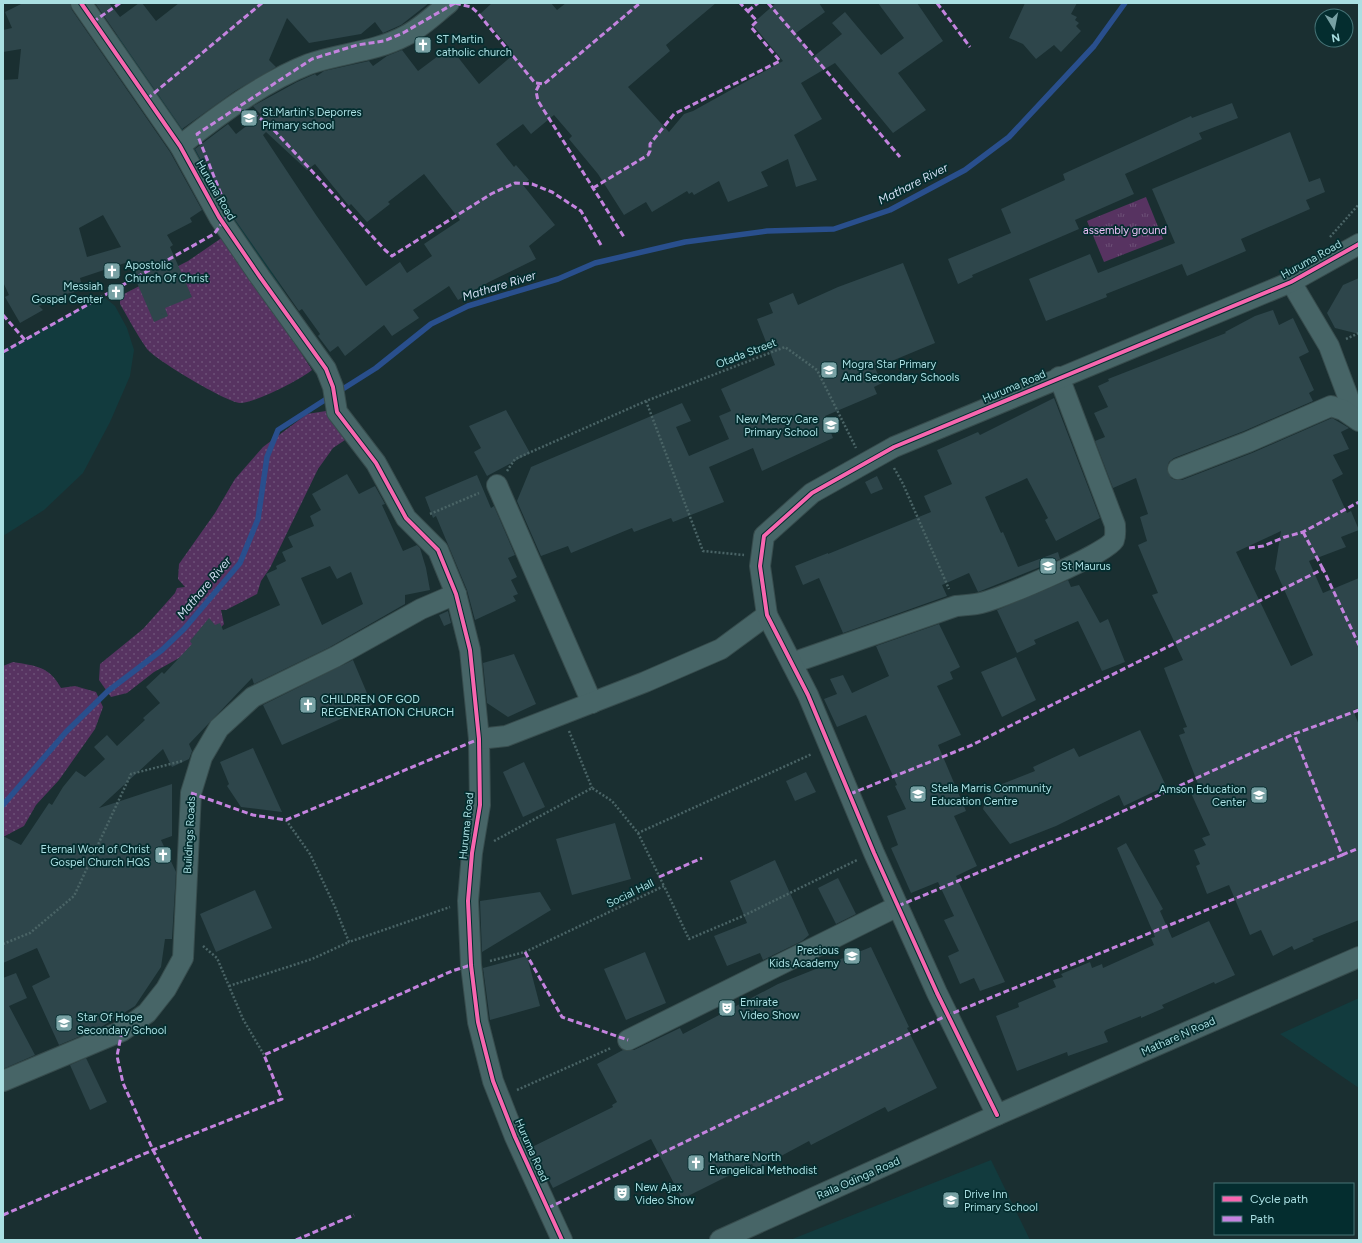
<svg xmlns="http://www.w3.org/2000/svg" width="1362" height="1243" font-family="Figtree,sans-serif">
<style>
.built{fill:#123b3e}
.grass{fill:url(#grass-dots)}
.park{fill:url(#park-tufts)}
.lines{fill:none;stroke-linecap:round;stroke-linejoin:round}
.stream{stroke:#294f8d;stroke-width:5.5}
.building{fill:#2e464b;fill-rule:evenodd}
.street-casing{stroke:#374c4d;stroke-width:22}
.path{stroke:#4a6466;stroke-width:2.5;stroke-dasharray:2 2;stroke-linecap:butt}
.street{stroke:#476567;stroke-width:20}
.quiet{stroke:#c483df;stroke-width:3;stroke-dasharray:6 3;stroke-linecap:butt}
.cycleway-casing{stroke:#042d2f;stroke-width:6}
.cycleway{stroke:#f766af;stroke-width:4}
.labels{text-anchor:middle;stroke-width:3.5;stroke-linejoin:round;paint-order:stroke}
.poi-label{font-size:11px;fill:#aadfe2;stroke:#042d2f;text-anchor:start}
.street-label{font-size:11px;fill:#aadfe2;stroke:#042d2f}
.park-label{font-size:11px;fill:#edbff7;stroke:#042d2f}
.water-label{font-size:12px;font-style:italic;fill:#d2dff2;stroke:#042d2f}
</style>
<defs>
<pattern id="grass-dots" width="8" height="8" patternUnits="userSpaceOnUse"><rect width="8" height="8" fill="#573361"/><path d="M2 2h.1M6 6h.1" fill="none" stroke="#6c5077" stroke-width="1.8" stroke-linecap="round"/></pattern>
<pattern id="park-tufts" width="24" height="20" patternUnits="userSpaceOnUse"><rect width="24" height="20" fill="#573361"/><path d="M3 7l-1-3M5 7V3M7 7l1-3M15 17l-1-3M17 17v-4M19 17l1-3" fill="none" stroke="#6c5077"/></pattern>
</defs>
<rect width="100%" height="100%" fill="#1a2f31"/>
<g class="built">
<path d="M123 32 287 296 279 301 115 36Z"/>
<path d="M103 296 115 306 127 328 134 350 130 376 110 422 83 473 44 510 3 536V350Z"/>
<path d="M1359 998V1088L1280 1034Z"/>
<path d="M991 1160 1030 1240H790Z"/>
</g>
<g class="grass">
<path d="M223 237 249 272 312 370C300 380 255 403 240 403 226 402 156 360 147 349 137 335 129 319 120 304V296L188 261Z"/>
<path d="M326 411 348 414V438L333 448 318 469 270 568 261 581 257 594 226 610H221L224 624 215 634 188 653 154 672 127 693 111 697 99 680 100 664 143 629 175 593 177 588 185 587 178 579 179 564 215 513 235 479 263 447 307 414Z"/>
<path d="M13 662C36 666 49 666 61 688L75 686 96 692 103 707 95 729 59 780 36 805 24 826 3 837V666Z"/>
</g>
<path class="park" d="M1146 197 1163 239 1104 262 1087 221Z"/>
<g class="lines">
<g class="stream">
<path d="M338 392 376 368 431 324 468 306 558 279 595 263 685 242 767 231 834 229 890 210 965 170 1009 137 1094 46 1125 3"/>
<path d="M3 805 66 732 108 691 162 650 184 629 240 563 258 519 267 457 278 430 331 396"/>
</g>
</g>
<g class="building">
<path d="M23 3H70L72 10 170 152 202 210 190 218 192 222 167 235 173 245 170 247 192 297 165 308 168 316 154 322 128 262 80 278 83 290 62 295V298L39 306 43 310 20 323 5 297 9 295 3 282V80L18 79 21 49 3 52V30L12 28 5 12ZM103 215 121 247 87 257 79 228Z"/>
<path d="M95 3H109L120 17 139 3H142L156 21 179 3H429L401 25 383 33 375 22 361 34 309 43 287 18 269 60 276 67 235 91 182 129Z"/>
<path d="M492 3H551L557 10 566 3H716L666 45 670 51 628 87 669 132 684 114 693 111 783 61 752 24 776 3H819L825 12 796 33 813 57 842 34 832 23 845 12 881 55 904 38 878 3H917L943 41 898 73 926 110 893 133 835 63 801 83 822 119 794 135 817 180 796 187 788 159 761 172 768 186 728 202 719 181 694 195 692 192 689 194 687 191 652 212 646 202 624 215 598 174 569 139 572 136 554 115 531 134 523 124 496 144 514 167 516 165 529 180 523 185 555 225 529 246 536 259 489 282 458 300 449 286 413 310 419 318 392 336 384 325 345 356 338 346 330 352 318 336 320 334 302 309 299 311 229 211 195 149 228 124 236 134 261 115 253 106 297 82 315 74 317 76 324 71 369 61 373 66 387 56 402 50 418 71 450 47 479 84 513 55 508 49 509 47 480 14ZM266 132 307 170 315 164 349 206 351 204 367 222 390 204 388 202 424 174 460 220 424 244 432 256 407 273 400 262 366 286 316 215 263 135Z"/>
<path d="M1025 3H1077L1071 14 1077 17 1075 20 1079 23 1076 26 1081 31 1061 52 1054 45 1036 59 1023 44 1009 38Z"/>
<path d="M1232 103 1238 118 1199 133 1202 139 1125 174 1134 194 1075 220 1079 229 972 275 973 277 958 284 948 259 1011 233 1001 209 1065 180 1063 174 1191 116 1192 118Z"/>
<path d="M1290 132 1309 182 1320 178 1325 192 1306 200 1310 209 1241 239 1246 251 1187 276 1182 264 1106 294 1107 297 1046 321 1029 279 1090 254 1098 273 1175 243 1152 189Z"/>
<path d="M903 263 935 343 875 368 882 383 874 387 877 394 825 416 833 438 762 471 753 448 709 467 724 502 673 522 671 518 634 532 632 528 571 553 568 546 541 556 517 501 531 467 682 403 691 421 676 427 689 456 729 439 719 416 731 411 721 389 775 365 757 319 773 313 769 303 793 293 798 305 838 287Z"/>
<path d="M1359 278V334L1335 328 1327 313 1343 285Z"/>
<path d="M1273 310 1279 325 1293 318 1309 352 1299 357 1314 390 1309 393 1313 401 1244 431 1174 458 1169 462 1167 468 1171 478 1176 480H1182L1252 453 1332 418 1349 428 1341 432 1349 449 1333 455 1343 474 1332 480 1347 513 1351 511 1359 530 1341 537 1346 547 1309 561 1323 593 1359 578V708L1353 710 1359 725V920L1312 939 1314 941 1294 950 1292 946 1273 956 1261 930 1250 935 1229 885 1207 894 1196 866 1200 864 1194 850 1206 845 1202 838 1210 835 1191 793 1200 789 1179 735 1185 733 1183 728 1187 727 1164 668 1183 660 1152 595 1158 593 1138 545 1147 541 1140 517 1148 514 1136 478 1113 488 1095 441 1105 437 1094 413 1108 407 1098 386 1109 381 1108 379 1226 333 1225 332 1255 316ZM1281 531 1275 569 1313 655 1291 666 1236 552Z"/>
<path d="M1054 398 1100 518 1056 541 1045 520 1048 518 1027 478 1023 480 985 497 1001 533 1003 532 1018 567 1058 552 1060 559 978 592 969 573 942 585 947 596 843 633 819 578 803 585 795 566 828 553V554L931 512 924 496 952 484 937 450 978 432 980 435Z"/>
<path d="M506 410 530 453 487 476 474 452 481 448 469 426Z"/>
<path d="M347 474 359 494 375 486 385 504 382 505 403 551 417 545 420 548 426 568 430 590 405 595V604L330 647 254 684 252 678 189 744 192 751 189 759 172 767 163 749 99 808 172 784V836L161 840 176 872 172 939H165L161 967 135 1006 98 1029 59 1045 32 986 50 977 37 948 3 963V836L21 845 49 803 52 805 63 787 76 771 85 777 105 759 94 747 107 735 117 746 145 720 143 718 160 703 146 687 162 672 164 674 192 644 190 641 209 618 215 625 220 623 223 630 280 605 266 574 277 569 276 566 286 561 282 552 293 547 288 537 314 526 310 516 321 510 312 494ZM330 566 337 579 351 572 363 604 322 625 301 578Z"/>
<path d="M477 475 491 508 494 506 515 555 508 558 517 577 511 580 518 594 513 596 516 601 475 620 467 590 436 516 433 518 425 497Z"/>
<path d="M877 476 883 489 871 494 865 482Z"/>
<path d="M1068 580 1071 587 1079 585 1100 623 1108 619 1125 662 1102 671 1078 621 1034 640 1036 644 1017 653 997 610Z"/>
<path d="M448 611 451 623 444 626 439 615Z"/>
<path d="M939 624 960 667 950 672 953 679 937 686 961 735 938 745 966 811 954 816 977 866 956 876 1005 982 980 991 974 978 960 984 948 956 959 951 944 920 954 916 938 882 911 893 891 848 898 845 887 816 906 809 895 786 897 785 866 715 837 727 824 699 837 694 830 679 843 675 852 693 889 676 876 646Z"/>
<path d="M514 654 536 704 508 717 487 703 483 663Z"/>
<path d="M1016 657 1036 700 1002 717 981 672Z"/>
<path d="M353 660 372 705 282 745 263 705Z"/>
<path d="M1140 730 1166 786 1124 806 1119 795 1056 826 1010 844 983 809 989 789 1035 771 1033 767 1074 748 1079 757Z"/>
<path d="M253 748 282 812 241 807 227 786 229 784 220 762Z"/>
<path d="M524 762 545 807 523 817 503 772Z"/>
<path d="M806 772 816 792 795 801 786 781Z"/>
<path d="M615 823 631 879 572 895 556 839Z"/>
<path d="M1126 843 1163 909 1160 911 1172 938 1209 921 1235 975 1215 984 1214 982 1162 1005 1164 1008 1141 1018V1016L1106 1030 1104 1032 1108 1042 1068 1056 1067 1052 1017 1071 996 1016 1019 1007 1018 1003 1056 987 1053 980 1063 977 1061 974 1090 962 1092 968 1102 964 1103 968 1154 945 1151 938 1155 937 1117 848Z"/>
<path d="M775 860 809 935 802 941 763 960 760 953 727 966 714 936 747 923 730 881Z"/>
<path d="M838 878 856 914 836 924 818 888Z"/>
<path d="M255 890 272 928 216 952 200 914Z"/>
<path d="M540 892 551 910 482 952 480 901Z"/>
<path d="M871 947 909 1027 907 1028 937 1088 888 1112 885 1107 811 1145 809 1141 755 1170 752 1164 682 1199 651 1139 553 1188 532 1147 613 1107 612 1105 617 1102 597 1064 623 1050H634L680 1028 683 1034 778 984Z"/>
<path d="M645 952 666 1003 626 1020 604 969Z"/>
<path d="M527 956 540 1006 490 1020 483 968Z"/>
<path d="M16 973 27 998 9 1006 35 1055 3 1069V978Z"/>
<path d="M86 1058 107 1102 90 1110 70 1065Z"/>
</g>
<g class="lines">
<g class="street-casing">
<g id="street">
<path d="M81 3 180 146 219 217 260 277 326 369 333 387 337 412 376 463 406 518 438 550 456 594 470 650 479 739 480 805 472 853 468 901 471 965 478 1022 493 1081 515 1137 562 1240"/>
<path d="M180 146C218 115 263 82 309 64 340 53 375 52 405 36 421 28 435 14 449 3"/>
<path d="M1291 282 1329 346 1356 418"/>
<path d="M1178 469 1248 442 1331 406 1343 410 1359 421"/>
<path d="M497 485 592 703"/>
<path d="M792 663 956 606C964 605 973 605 981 603 1001 598 1105 555 1114 540 1116 535 1115 530 1115 525L1059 377"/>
<path d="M479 739 506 736 645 682 721 649 767 615"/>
<path d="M628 1040 898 906"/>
<path d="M3 1081 122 1031 147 1013 166 989 183 958 191 793 202 757 219 728 253 697 335 657 421 609 456 594"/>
<path d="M997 1115 937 993 874 853 808 695 767 615 760 566 764 536 812 493 894 447 1291 282 1359 244"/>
<path d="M720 1240 997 1115 1359 957"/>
</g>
</g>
<g class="path">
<path d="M1330 237 1359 204"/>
<path d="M1346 339 1359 333"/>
<path d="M646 401 703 551 744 555"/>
<path d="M894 468 903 484 949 589"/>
<path d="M507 471 515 459 646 401 785 347 817 370 856 448"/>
<path d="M430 514 479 493"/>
<path d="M569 731 592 788"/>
<path d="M286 820 310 854 335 907 349 942 450 907"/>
<path d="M638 833 664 886"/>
<path d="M494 841 592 788 612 801 638 833 812 754"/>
<path d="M3 944 30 933 74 896 131 774 182 761"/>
<path d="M203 946 217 958 243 1019 264 1055"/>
<path d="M490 961 525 952 664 886 689 939 743 916 857 860"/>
<path d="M229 986 312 959 349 942"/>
<path d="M517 1090 611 1048"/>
</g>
<use href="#street" class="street"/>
<g class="quiet">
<path d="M455 3 471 7 477 12 535 83 544 84 640 3"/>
<path d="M768 3 900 157"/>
<path d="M937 3 970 47"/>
<path d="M748 11 758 3"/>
<path d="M93 22 120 3"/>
<path d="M539 85 536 91 538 101 624 237"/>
<path d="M147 99 262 3"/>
<path d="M235 109C251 111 260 117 272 128L385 250 392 256 491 194 515 183 532 184 552 192 581 211 601 245"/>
<path d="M593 188 648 155 650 151V144L674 114 780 61 751 27 757 21 740 3"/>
<path d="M3 315 25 340"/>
<path d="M3 352 214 234 229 214 197 134 312 59 357 45 384 41 403 33 455 3"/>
<path d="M1303 532 1323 569"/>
<path d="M1249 548 1263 546 1285 537 1303 532 1359 502"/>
<path d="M191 793 253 815 286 820 479 739"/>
<path d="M850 794 972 745 1323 569 1359 645"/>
<path d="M1342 855 1359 848"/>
<path d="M659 877 702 858"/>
<path d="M898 906 1097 823 1294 734 1359 710"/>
<path d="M525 952 562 1017 628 1040"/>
<path d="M122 1031 117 1056 123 1083 153 1150 201 1240"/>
<path d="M548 1208 948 1015 1342 855 1294 734"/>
<path d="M3 1215 153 1150 282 1099 264 1055 452 971 471 965"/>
<path d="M296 1240 354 1215"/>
</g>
<g class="cycleway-casing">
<g id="cycleway">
<path d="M81 3 180 146 219 217 260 277 326 369 333 387 337 412 376 463 406 518 438 550 456 594 470 650 479 739 480 805 472 853 468 901 471 965 478 1022 493 1081 515 1137 562 1240"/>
<path d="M997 1115 937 993 874 853 808 695 767 615 760 566 764 536 812 493 894 447 1291 282 1359 244"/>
</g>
</g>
<use href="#cycleway" class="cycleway"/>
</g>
<defs>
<g id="church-square" transform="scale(0.9)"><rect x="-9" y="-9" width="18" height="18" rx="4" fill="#78a1a4" stroke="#042d2f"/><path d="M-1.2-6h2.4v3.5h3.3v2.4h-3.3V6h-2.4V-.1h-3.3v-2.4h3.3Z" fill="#fff"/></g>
<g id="school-square" transform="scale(0.9)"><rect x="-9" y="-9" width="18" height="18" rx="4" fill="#78a1a4" stroke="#042d2f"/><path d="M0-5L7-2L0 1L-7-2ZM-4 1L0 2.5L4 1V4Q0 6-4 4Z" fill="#fff"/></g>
<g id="theatre-square" transform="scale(0.9)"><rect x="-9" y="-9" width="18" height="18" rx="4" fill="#78a1a4" stroke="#042d2f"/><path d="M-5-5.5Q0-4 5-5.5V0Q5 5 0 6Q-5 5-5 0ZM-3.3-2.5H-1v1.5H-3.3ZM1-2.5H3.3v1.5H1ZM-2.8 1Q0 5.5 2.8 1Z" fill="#fff"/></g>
</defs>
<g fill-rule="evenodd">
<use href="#church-square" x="423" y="45"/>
<use href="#school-square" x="249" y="118"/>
<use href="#church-square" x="112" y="271"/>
<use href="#church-square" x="116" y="292"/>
<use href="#school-square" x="829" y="370"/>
<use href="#school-square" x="831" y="425"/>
<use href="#school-square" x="1048" y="566"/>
<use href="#church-square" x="308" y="705"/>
<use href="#school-square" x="918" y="794"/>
<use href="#school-square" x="1259" y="795"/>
<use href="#church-square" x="163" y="855"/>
<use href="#school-square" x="852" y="956"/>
<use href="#theatre-square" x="727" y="1008"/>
<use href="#school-square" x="64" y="1023"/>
<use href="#church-square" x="696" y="1163"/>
<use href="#theatre-square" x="622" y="1193"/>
<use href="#school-square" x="951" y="1200"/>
</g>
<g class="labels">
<g class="poi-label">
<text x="436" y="43">ST Martin<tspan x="436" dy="13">catholic church</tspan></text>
<text x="262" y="116">St.Martin's Deporres<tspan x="262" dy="13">Primary school</tspan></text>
<text x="125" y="269">Apostolic<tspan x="125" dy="13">Church Of Christ</tspan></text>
<text x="103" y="290" text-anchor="end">Messiah<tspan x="103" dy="13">Gospel Center</tspan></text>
<text x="842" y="368">Mogra Star Primary<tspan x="842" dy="13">And Secondary Schools</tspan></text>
<text x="818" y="423" text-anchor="end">New Mercy Care<tspan x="818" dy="13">Primary School</tspan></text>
<text x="1061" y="570">St Maurus</text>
<text x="321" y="703">CHILDREN OF GOD<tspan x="321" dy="13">REGENERATION CHURCH</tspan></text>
<text x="931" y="792">Stella Marris Community<tspan x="931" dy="13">Education Centre</tspan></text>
<text x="1246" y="793" text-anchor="end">Amson Education<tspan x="1246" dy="13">Center</tspan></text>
<text x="150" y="853" text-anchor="end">Eternal Word of Christ<tspan x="150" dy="13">Gospel Church HQS</tspan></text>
<text x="839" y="954" text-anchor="end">Precious<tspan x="839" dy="13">Kids Academy</tspan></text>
<text x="740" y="1006">Emirate<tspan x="740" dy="13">Video Show</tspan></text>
<text x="77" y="1021">Star Of Hope<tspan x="77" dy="13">Secondary School</tspan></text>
<text x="709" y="1161">Mathare North<tspan x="709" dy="13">Evangelical Methodist</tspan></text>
<text x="635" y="1191">New Ajax<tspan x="635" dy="13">Video Show</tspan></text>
<text x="964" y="1198">Drive Inn<tspan x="964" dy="13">Primary School</tspan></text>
</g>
<g class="street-label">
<text transform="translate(216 190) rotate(60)" y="4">Huruma Road</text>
<text transform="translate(1311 259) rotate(-29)" y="4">Huruma Road</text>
<text transform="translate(746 353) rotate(-21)" y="4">Otada Street</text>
<text transform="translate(1014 386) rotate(-23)" y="4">Huruma Road</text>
<text transform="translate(466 826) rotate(-84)" y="4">Huruma Road</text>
<text transform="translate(189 835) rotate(-87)" y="4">Buildings Roads</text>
<text transform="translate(630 893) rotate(-26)" y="4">Social Hall</text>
<text transform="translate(1178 1036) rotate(-24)" y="4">Mathare N Road</text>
<text transform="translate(532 1150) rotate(66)" y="4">Huruma Road</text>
<text transform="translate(858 1178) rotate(-24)" y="4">Raila Odinga Road</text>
</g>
<g class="park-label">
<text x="1125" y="234">assembly ground</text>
</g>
<g class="water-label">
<text transform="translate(913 184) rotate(-27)" y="4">Mathare River</text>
<text transform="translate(499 286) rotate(-17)" y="4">Mathare River</text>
<text transform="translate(204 588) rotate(-50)" y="4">Mathare River</text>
</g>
</g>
<rect width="1362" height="1243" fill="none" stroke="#aadfe2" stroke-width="8"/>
<rect x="1214" y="1183" width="140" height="52" fill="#042d2f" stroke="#467477"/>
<rect x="1222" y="1196" width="20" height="6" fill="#f766af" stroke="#467477"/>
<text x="1250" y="1203" font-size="12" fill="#aadfe2">Cycle path</text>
<rect x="1222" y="1216" width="20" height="6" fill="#c483df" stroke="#467477"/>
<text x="1250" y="1223" font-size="12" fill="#aadfe2">Path</text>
<g transform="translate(1334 28) rotate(170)"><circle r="19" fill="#042d2f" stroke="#467477"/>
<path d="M0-3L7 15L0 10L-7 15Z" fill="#78a1a4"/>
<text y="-6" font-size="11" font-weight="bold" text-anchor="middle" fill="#aadfe2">N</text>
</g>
</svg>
